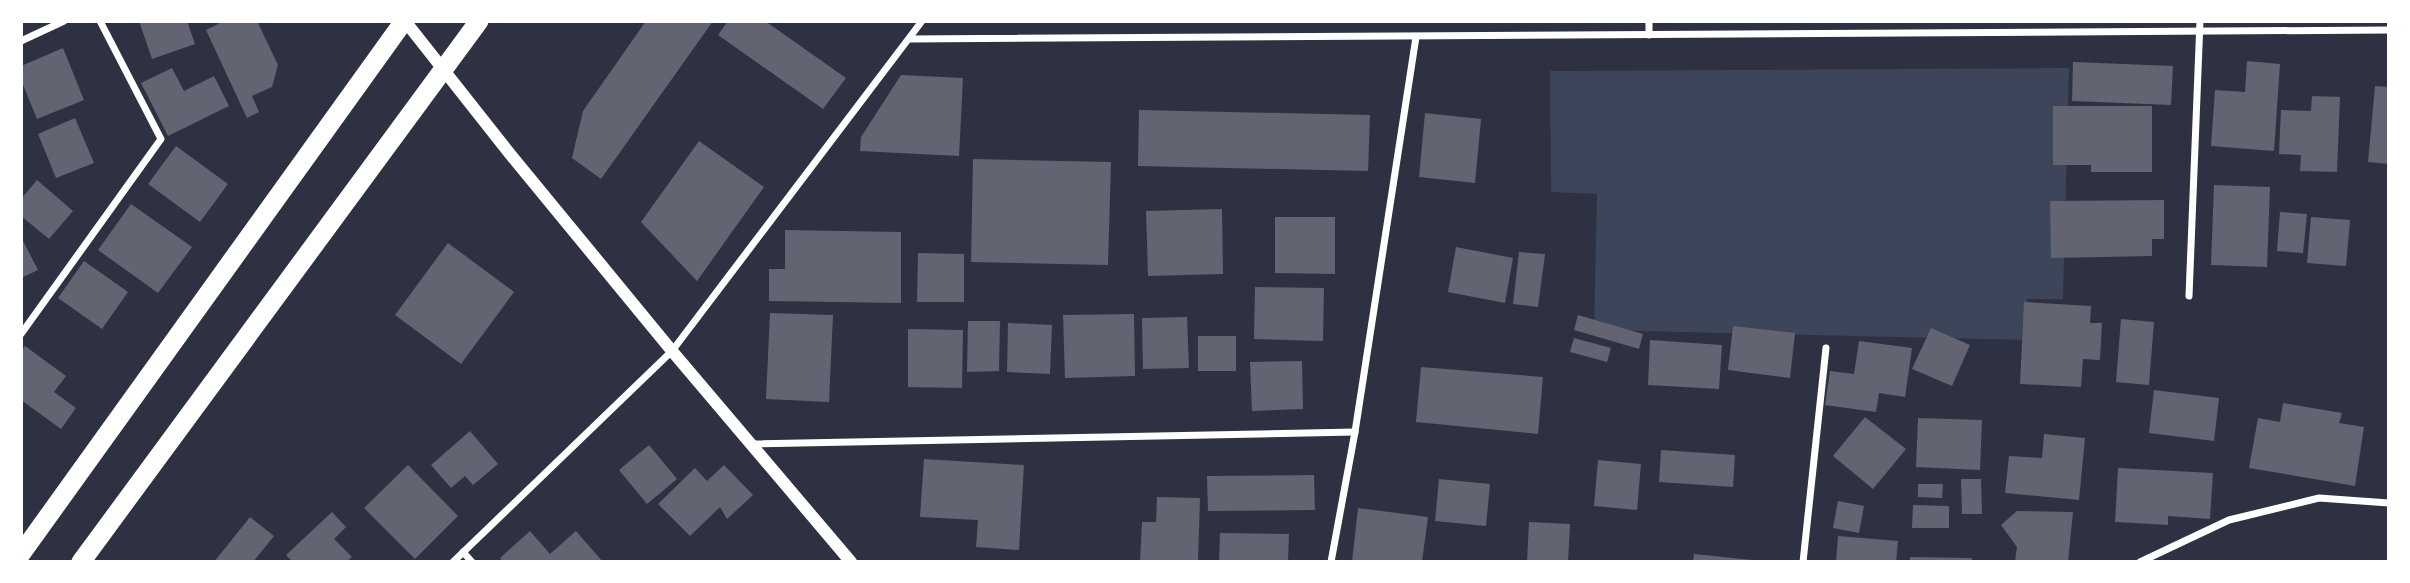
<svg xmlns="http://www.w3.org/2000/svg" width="2410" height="583" font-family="Arial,sans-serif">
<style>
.green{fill:#3c4559}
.building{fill:#626471}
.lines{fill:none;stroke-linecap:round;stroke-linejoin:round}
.minor{stroke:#fff;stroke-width:7}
.tertiary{stroke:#fff;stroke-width:12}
.trunk{stroke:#fff;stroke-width:19}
</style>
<rect width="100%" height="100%" fill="#2d3142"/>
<path class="green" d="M2069 68 2063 299H2027L2026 340 1594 330 1597 194 1551 192 1550 71Z"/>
<g class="building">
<path d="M139 21H187L195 44 152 59Z"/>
<path d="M224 21H257L278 65 272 87 252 96 259 112 247 118 206 30Z"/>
<path d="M646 21H713L601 179 572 158 583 111Z"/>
<path d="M728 21H765L846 78 823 109 718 35Z"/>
<path d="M63 48 84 100 37 119 21 80V66Z"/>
<path d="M2247 61 2280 64 2274 151 2211 146 2215 90 2245 92Z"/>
<path d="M2073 62 2173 66 2171 105 2072 101Z"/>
<path d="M172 68 184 91 214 76 229 106 168 136 141 83Z"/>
<path d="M901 75 963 78 959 156 860 151 861 137Z"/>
<path d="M2375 86 2389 87V164L2368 162Z"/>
<path d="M2312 96 2340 97 2337 172 2300 171 2301 155 2279 154 2281 110 2311 111Z"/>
<path d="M2053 106H2152V172H2091V165H2053Z"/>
<path d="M1139 110 1370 115 1368 171 1138 166Z"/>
<path d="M1425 113 1481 119 1475 183 1419 177Z"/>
<path d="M75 118 94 163 56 178 38 134Z"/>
<path d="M699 141 764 187 697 281 641 222Z"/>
<path d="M176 146 228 184 200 222 148 184Z"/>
<path d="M973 159 1111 162 1108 265 971 262Z"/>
<path d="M37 180 73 211 49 239 21 216V199Z"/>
<path d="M2214 185 2270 187 2267 267 2211 265Z"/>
<path d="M2164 200V239H2152V256L2051 258 2050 201Z"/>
<path d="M131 204 192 247 158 293 98 250Z"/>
<path d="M1222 209 1223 274 1148 276 1146 211Z"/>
<path d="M2280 212 2307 214 2303 253 2277 251Z"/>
<path d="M1275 217H1335V274L1275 273Z"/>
<path d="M2311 217 2350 220 2346 266 2307 263Z"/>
<path d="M785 230 901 232V303L769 301V269H785Z"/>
<path d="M21 237 38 270 21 278Z"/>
<path d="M448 243 514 292 461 364 395 315Z"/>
<path d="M1456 247 1513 258 1505 303 1448 292Z"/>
<path d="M1519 252 1545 254 1538 307 1513 304Z"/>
<path d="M918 253 964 254V302H917Z"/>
<path d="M84 261 128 292 102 329 58 298Z"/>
<path d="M1255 287 1324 288 1323 341 1254 339Z"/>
<path d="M2024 302 2091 306 2090 323H2102L2100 360 2083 359 2081 387 2020 384Z"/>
<path d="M770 313 833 315 829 402 766 399Z"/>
<path d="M1134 314 1135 376 1065 378 1063 315Z"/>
<path d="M1578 315 1643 334 1639 349 1574 330Z"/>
<path d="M1187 317 1189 368 1143 369 1142 318Z"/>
<path d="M2121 319 2154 322 2149 385 2116 382Z"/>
<path d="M968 321H1000L999 371 967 372Z"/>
<path d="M1008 323 1052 325 1050 374 1007 372Z"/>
<path d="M1733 326 1795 333 1790 378 1728 370Z"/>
<path d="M1931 328 1970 345 1952 386 1912 369Z"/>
<path d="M908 329 963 330 962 388 908 387Z"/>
<rect x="1198" y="336" width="38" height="35"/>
<path d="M1574 338 1611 348 1607 362 1570 352Z"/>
<path d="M1650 340 1722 345 1719 389 1648 385Z"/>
<path d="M1859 341 1912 348 1905 397 1879 393 1876 412 1825 405 1830 371 1854 374Z"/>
<path d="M25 346 66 376 54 392 76 408 61 429 21 400V351Z"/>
<path d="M1302 361 1303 409 1252 411 1250 362Z"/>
<path d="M1421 367 1543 377 1538 434 1416 422Z"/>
<path d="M2154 390 2219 398 2214 441 2149 433Z"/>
<path d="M2283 403 2342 413 2339 423 2364 427 2355 486 2249 468 2258 418 2280 422Z"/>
<path d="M1865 417 1906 449 1873 489 1833 456Z"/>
<path d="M1918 418 1982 420 1980 470 1916 467Z"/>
<path d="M470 431 498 464 473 485 465 476 451 488 431 465Z"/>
<path d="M2044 434 2085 438 2079 500 2005 493 2009 456 2042 458Z"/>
<path d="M649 445 677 479 647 504 619 470Z"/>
<path d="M1661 450 1735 455 1733 487 1659 482Z"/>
<path d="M924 459 1024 465 1019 550 976 547 978 520 920 517Z"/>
<path d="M1598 460 1641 464 1637 510 1594 506Z"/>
<path d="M408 465 458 516 415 559 364 508Z"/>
<path d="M724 465 753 495 727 519 720 507 690 536 658 504 695 468 707 481Z"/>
<path d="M2118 468 2213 473 2210 519 2168 516V525L2115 522Z"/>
<path d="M1314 475 1315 510 1208 511 1207 476Z"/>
<path d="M1439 479 1490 484 1486 526 1435 521Z"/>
<path d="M1961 479H1981L1982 514H1962Z"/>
<path d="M1918 484H1943L1942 498 1918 497Z"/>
<path d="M1157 497 1200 498 1198 562H1140L1142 522H1156Z"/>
<path d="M1838 501 1864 506 1859 533 1833 528Z"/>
<path d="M1913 505 1949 506V528H1912Z"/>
<path d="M1358 508 1428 517 1422 562H1352Z"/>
<path d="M2017 511 2073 512 2068 562H2015L2017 547 2001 525Z"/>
<path d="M332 512 346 527 334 539 352 557 346 562H293L286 555Z"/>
<path d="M250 517 274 536 253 562H214Z"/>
<path d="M1529 522 1570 524 1568 562H1527Z"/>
<path d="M530 531 550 554 576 531 603 562H503L500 558Z"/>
<path d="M1220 533 1289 534 1288 562H1219Z"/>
<path d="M1838 536 1898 541 1896 562H1836Z"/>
<path d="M1694 554 1753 560V562H1693Z"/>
<path d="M1910 557 1972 558V562H1910Z"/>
</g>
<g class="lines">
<g class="minor">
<path d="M1649 21V35"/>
<path d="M909 39 2389 30"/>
<path d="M21 41 64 21"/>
<path d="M2189 296 2200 21"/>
<path d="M21 334 161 139 100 21"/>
<path d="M752 444 1355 432"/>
<path d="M463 552 472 562"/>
<path d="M453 562 672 351 922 21"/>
<path d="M1331 562 1355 432 1416 37"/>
<path d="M1803 562 1826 348"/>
<path d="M2140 562 2229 520 2319 498 2389 503"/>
</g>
<path class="tertiary" d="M405 21 510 154 672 351 851 562"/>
<g class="trunk">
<path d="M21 554 404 21"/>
<path d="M81 562 479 21"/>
</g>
</g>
<rect width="2410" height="583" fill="none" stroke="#ffffff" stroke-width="46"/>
</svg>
